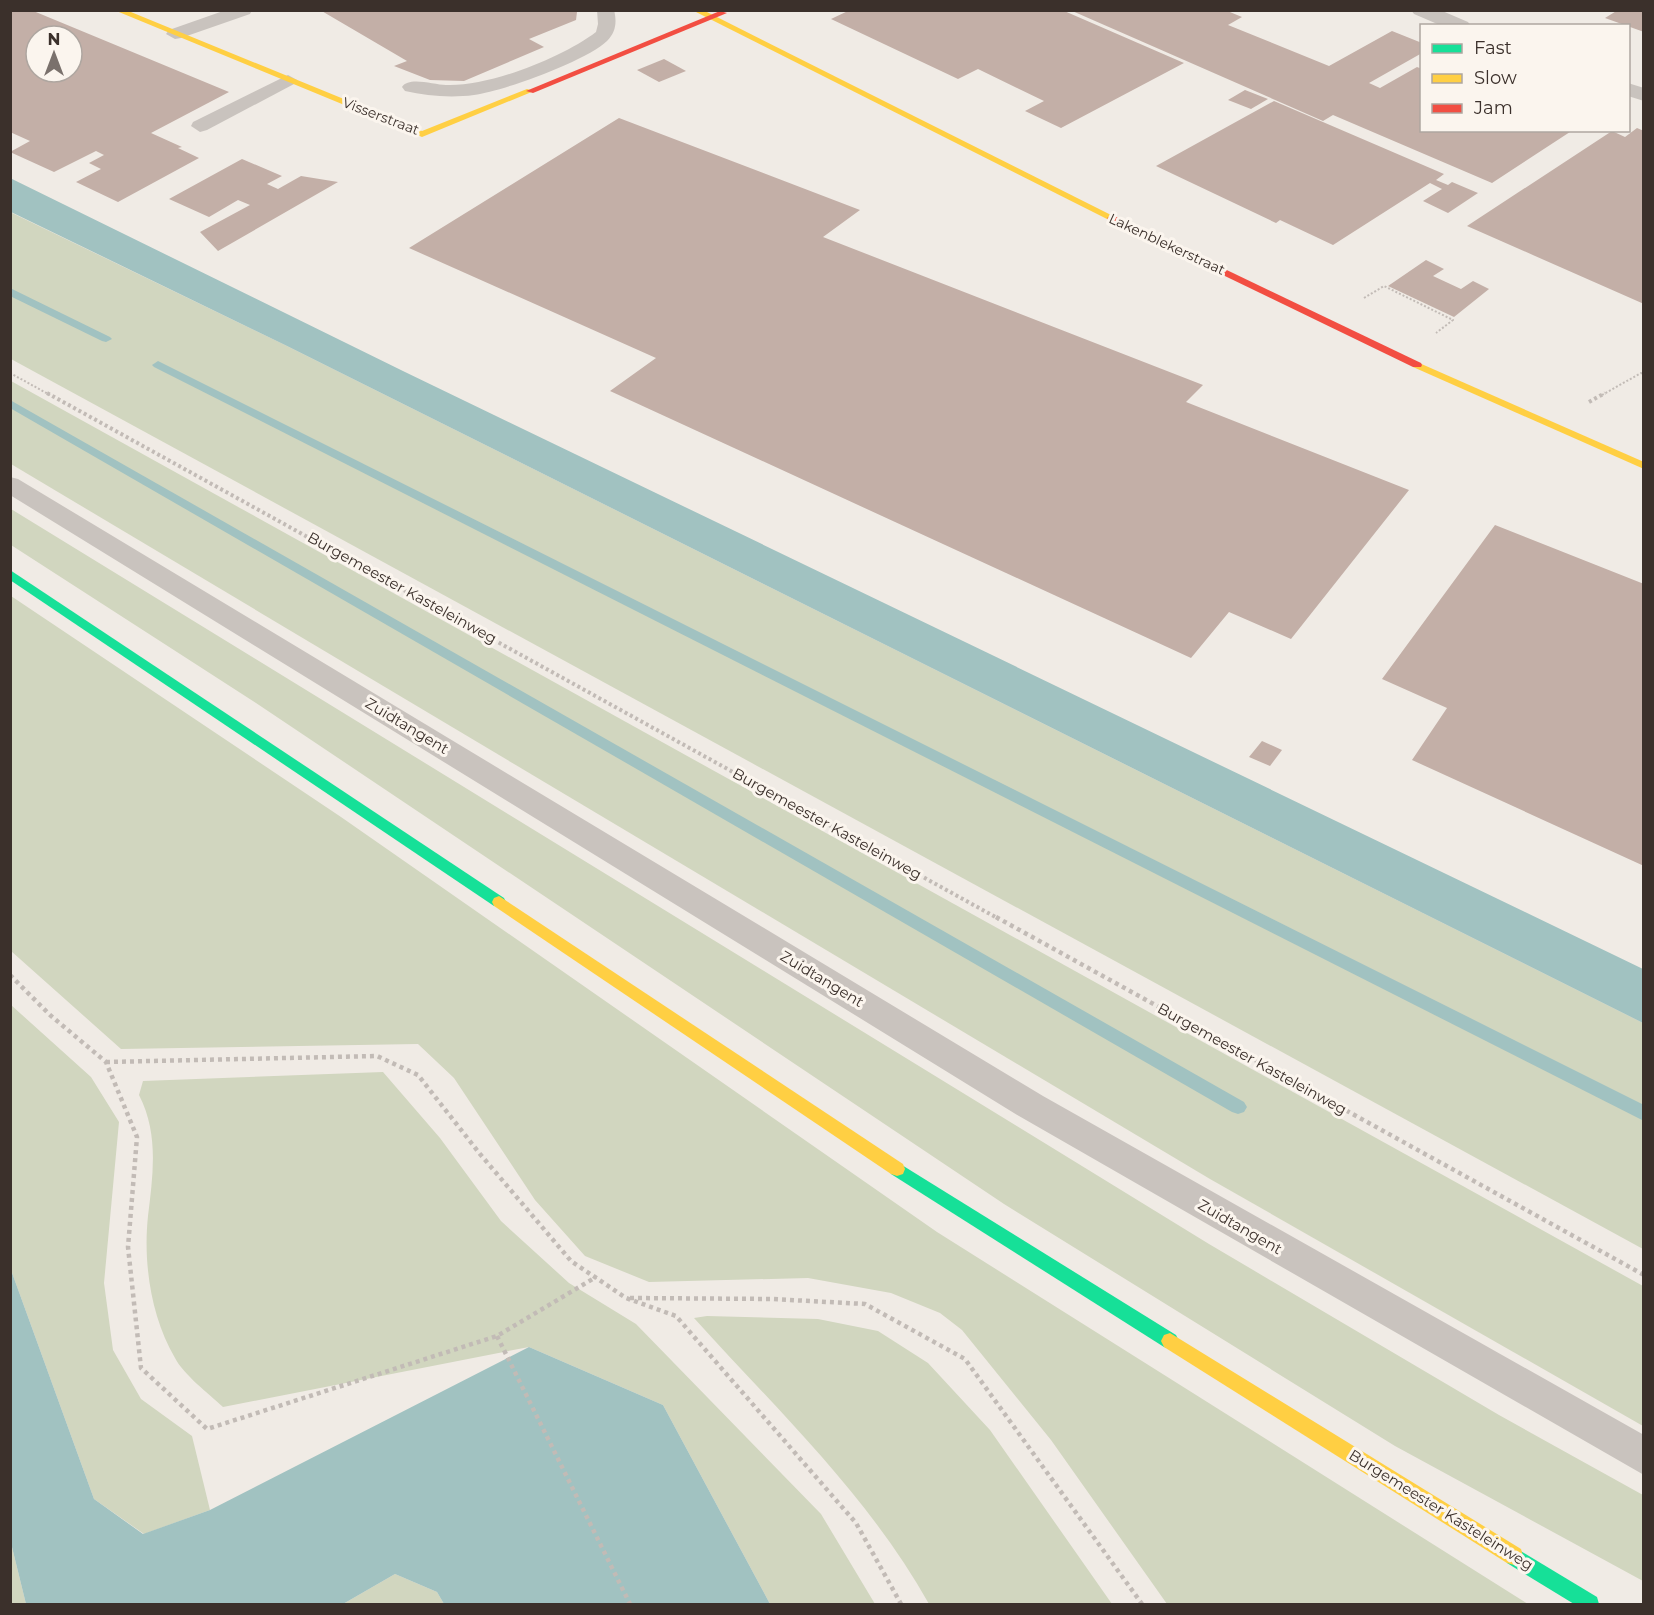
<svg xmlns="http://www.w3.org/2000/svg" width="1654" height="1615" font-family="Montserrat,sans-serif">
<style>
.green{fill:#d1d6bf}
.water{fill:#a1c2c1}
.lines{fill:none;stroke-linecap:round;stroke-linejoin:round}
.stream{fill:#a1c2c1;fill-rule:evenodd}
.building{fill:#c3afa7;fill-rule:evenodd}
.path-far2{stroke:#c2bbb6;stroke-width:2;stroke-dasharray:2 2;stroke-linecap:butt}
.path-far1{stroke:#c2bbb6;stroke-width:4;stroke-dasharray:3 3;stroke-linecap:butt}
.path{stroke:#c2bbb6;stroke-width:4.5;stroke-dasharray:4 4;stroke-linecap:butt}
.lane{fill:#c9c3be;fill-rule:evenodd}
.street{fill:#c9c3be;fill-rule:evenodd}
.fast{fill:#16e098;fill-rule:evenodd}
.slow{fill:#ffcf43;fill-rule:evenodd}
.jam{fill:#f24e42;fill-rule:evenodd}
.labels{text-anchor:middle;stroke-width:6;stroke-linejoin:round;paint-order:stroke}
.far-street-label{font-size:14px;fill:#3b302b;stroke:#fbf5ee}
.street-label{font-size:15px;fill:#3b302b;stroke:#fbf5ee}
</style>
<rect width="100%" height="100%" fill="#f0ebe5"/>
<g class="green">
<path d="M10 212 285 345 1643 1023V1249L11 359Z"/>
<path d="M11 381 1643 1286V1426L1210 1179 11 464Z"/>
<path d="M11 509 1209 1244 1499 1415 1643 1495V1581L1395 1446 1004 1204 256 703 11 545Z"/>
<path d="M11 596 341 817 937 1232 1528 1604H1167L1051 1440 962 1330 940 1313 891 1293 808 1278 649 1282 585 1256 535 1200 454 1078 418 1044 121 1049 11 951Z"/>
<path d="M11 1005 91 1077 119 1122 104 1283 113 1350 141 1399 192 1436 210 1510 144 1534 94 1499 11 1270Z"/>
<path d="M383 1072 440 1138 501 1221 569 1283 636 1324 821 1514 875 1604H770L663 1405 529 1347 223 1407C209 1394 183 1374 175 1358 151 1317 143 1263 148 1216 153 1174 159 1134 139 1095L143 1081Z"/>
<path d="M707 1316 818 1319 878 1331 928 1363 990 1430 1112 1604H929C868 1495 777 1410 694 1318Z"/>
<path d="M11 1543 26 1604H11Z"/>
<path d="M395 1574 437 1592 444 1604H343Z"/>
</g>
<g class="water">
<path d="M10 178 405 372 1643 969V1023L285 345 11 212Z"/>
<path d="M11 1270 94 1499 143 1534 210 1510 529 1347 663 1405 770 1604H444L437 1592 395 1574 343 1604H26L11 1543Z"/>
</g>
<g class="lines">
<g class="stream">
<path d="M10 288 110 337 112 339 106 342 102 341 10 296Z"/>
<path d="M158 361 1644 1105V1121L154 367 152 365Z"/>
<path d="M10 400 1244 1102 1247 1107 1244 1112 1238 1114 1232 1112 10 408Z"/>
</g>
</g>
<g class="building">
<path d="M10 10H31L229 92 151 133 182 147 178 148 199 158 118 202 76 182 101 169 89 163 104 155 96 151 54 172 10 152 30 141 10 132ZM36 36H72V72H36Z"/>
<path d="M320 10H575L577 12 576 20 529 39 544 47 464 81 430 80 394 66 407 61Z"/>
<path d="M850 10H1062L1184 63 1061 128 1025 111 1044 101 978 69 958 79 831 19Z"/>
<path d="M1070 10H1225L1242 17 1228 25 1329 66 1392 31 1422 43V53L1369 83 1380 88 1417 67 1422 69V130H1573L1492 183 1333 115 1323 121Z"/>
<path d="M1618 10H1644V32L1605 18Z"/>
<path d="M664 59 686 71 659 82 637 70Z"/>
<path d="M1245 90 1268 99 1251 109 1228 100Z"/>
<path d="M1274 101 1444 174 1436 180 1448 185 1452 182 1478 193 1448 213 1423 201 1442 189 1430 183 1333 245 1280 220 1276 223 1156 166Z"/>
<path d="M619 118 860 210 823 237 1203 385 1186 402 1409 490 1291 639 1229 612 1191 658 610 391 656 358 409 248Z"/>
<path d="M1637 128 1644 131V304L1467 226 1612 131 1625 137Z"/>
<path d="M242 159 282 176 267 184 278 189 301 176 338 182 218 251 200 232 250 205 238 200 209 217 169 199Z"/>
<path d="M1426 260 1444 269 1433 276 1461 289 1473 281 1489 289 1454 317 1388 286Z"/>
<path d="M1495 525 1644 584V866L1412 760 1447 708 1382 679Z"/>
<path d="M1262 741 1282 750 1270 766 1249 757Z"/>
</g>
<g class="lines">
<g class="path-far2">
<path d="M1364 298 1384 286 1453 320 1436 333"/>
<path d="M10 373 50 395"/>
<path d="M1602 395 1641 373 1644 375"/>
</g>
<g class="path-far1">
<path d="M47 393 999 919"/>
<path d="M1589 402 1605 393"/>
</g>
<g class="path">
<path d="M996 917 1644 1275"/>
<path d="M10 975 50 1015 106 1062 137 1137 128 1247 141 1368 207 1429 497 1336 596 1277"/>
<path d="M106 1062 377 1056 418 1075 480 1154 571 1261 626 1298 676 1316 856 1523 901 1604"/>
<path d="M630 1298 772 1299 865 1304 965 1359 1142 1604"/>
<path d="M497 1336 630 1604"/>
</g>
<g class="lane">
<path d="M226 10H252L250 14 181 38 175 39 166 34 169 30Z"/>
<path d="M597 10H614C617 22 616 32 607 41 586 61 504 91 474 95 451 98 427 96 405 91L402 87C409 76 434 85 446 85 488 87 562 58 596 32L598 24Z"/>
<path d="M288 75 297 80 294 84 207 130 200 132 191 126 193 122Z"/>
<path d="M10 477 18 479 1043 1096 1644 1435V1475L1019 1116 10 495Z"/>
</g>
<g class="street">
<path d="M1411 10H1440L1468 22 1471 26H1442L1414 14Z"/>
<path d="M1628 83 1644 88V101L1628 96Z"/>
</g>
<g class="fast">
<path d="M10 570 504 898 506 902 504 906H494L10 580Z"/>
<path d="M897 1162 1176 1335 1179 1341 1176 1347 1170 1349 1164 1347 891 1174 889 1169 891 1164Z"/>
<path d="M1514 1547 1597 1597 1599 1604H1574L1507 1563 1505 1556 1507 1549Z"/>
</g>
<g class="slow">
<path d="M114 10H126L422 131 527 89 534 91 422 137Z"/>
<path d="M692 10H703L1117 218 1109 220Z"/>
<path d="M1417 362 1644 462V469L1413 367V363Z"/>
<path d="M499 896 903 1164 905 1169 903 1174 897 1176 891 1174 494 906 492 902 494 898Z"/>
<path d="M1170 1333 1521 1549 1523 1556 1521 1563 1514 1565 1507 1563 1164 1347 1161 1341 1164 1335Z"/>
</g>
<g class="jam">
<path d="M720 11 727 13 533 93 526 91Z"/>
<path d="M1112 215 1421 363 1422 365 1421 367H1413L1109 220 1107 218Z"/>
</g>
</g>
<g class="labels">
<g class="far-street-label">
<text transform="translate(381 116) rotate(21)" y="5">Visserstraat</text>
<text transform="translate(1167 244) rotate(25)" y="5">Lakenblekerstraat</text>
</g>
<g class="street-label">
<text transform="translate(402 588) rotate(29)" y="5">Burgemeester Kasteleinweg</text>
<text transform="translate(407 726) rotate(31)" y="5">Zuidtangent</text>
<text transform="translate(827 824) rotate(29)" y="5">Burgemeester Kasteleinweg</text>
<text transform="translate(822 979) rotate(31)" y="5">Zuidtangent</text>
<text transform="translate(1252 1059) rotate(29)" y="5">Burgemeester Kasteleinweg</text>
<text transform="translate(1240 1227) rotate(30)" y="5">Zuidtangent</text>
<text transform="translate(1441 1510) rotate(32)" y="5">Burgemeester Kasteleinweg</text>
</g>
</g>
<rect width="1654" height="1615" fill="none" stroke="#3b302b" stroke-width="24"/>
<rect x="1420" y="24" width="210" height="108" fill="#fbf5ee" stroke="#aea6a0" stroke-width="1.5"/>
<rect x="1432" y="44" width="30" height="9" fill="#16e098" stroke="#aea6a0" stroke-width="1.5"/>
<text x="1474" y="54" font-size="18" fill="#3b302b">Fast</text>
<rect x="1432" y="74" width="30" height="9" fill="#ffcf43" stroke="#aea6a0" stroke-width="1.5"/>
<text x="1474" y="84" font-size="18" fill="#3b302b">Slow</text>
<rect x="1432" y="104" width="30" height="9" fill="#f24e42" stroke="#aea6a0" stroke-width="1.5"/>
<text x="1474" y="114" font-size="18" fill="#3b302b">Jam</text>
<g transform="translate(54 54)"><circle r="28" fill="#fbf5ee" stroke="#aea6a0" stroke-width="1.5"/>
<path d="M0-4.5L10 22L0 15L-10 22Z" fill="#7a716c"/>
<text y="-9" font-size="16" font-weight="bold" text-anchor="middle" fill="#3b302b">N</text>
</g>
</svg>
